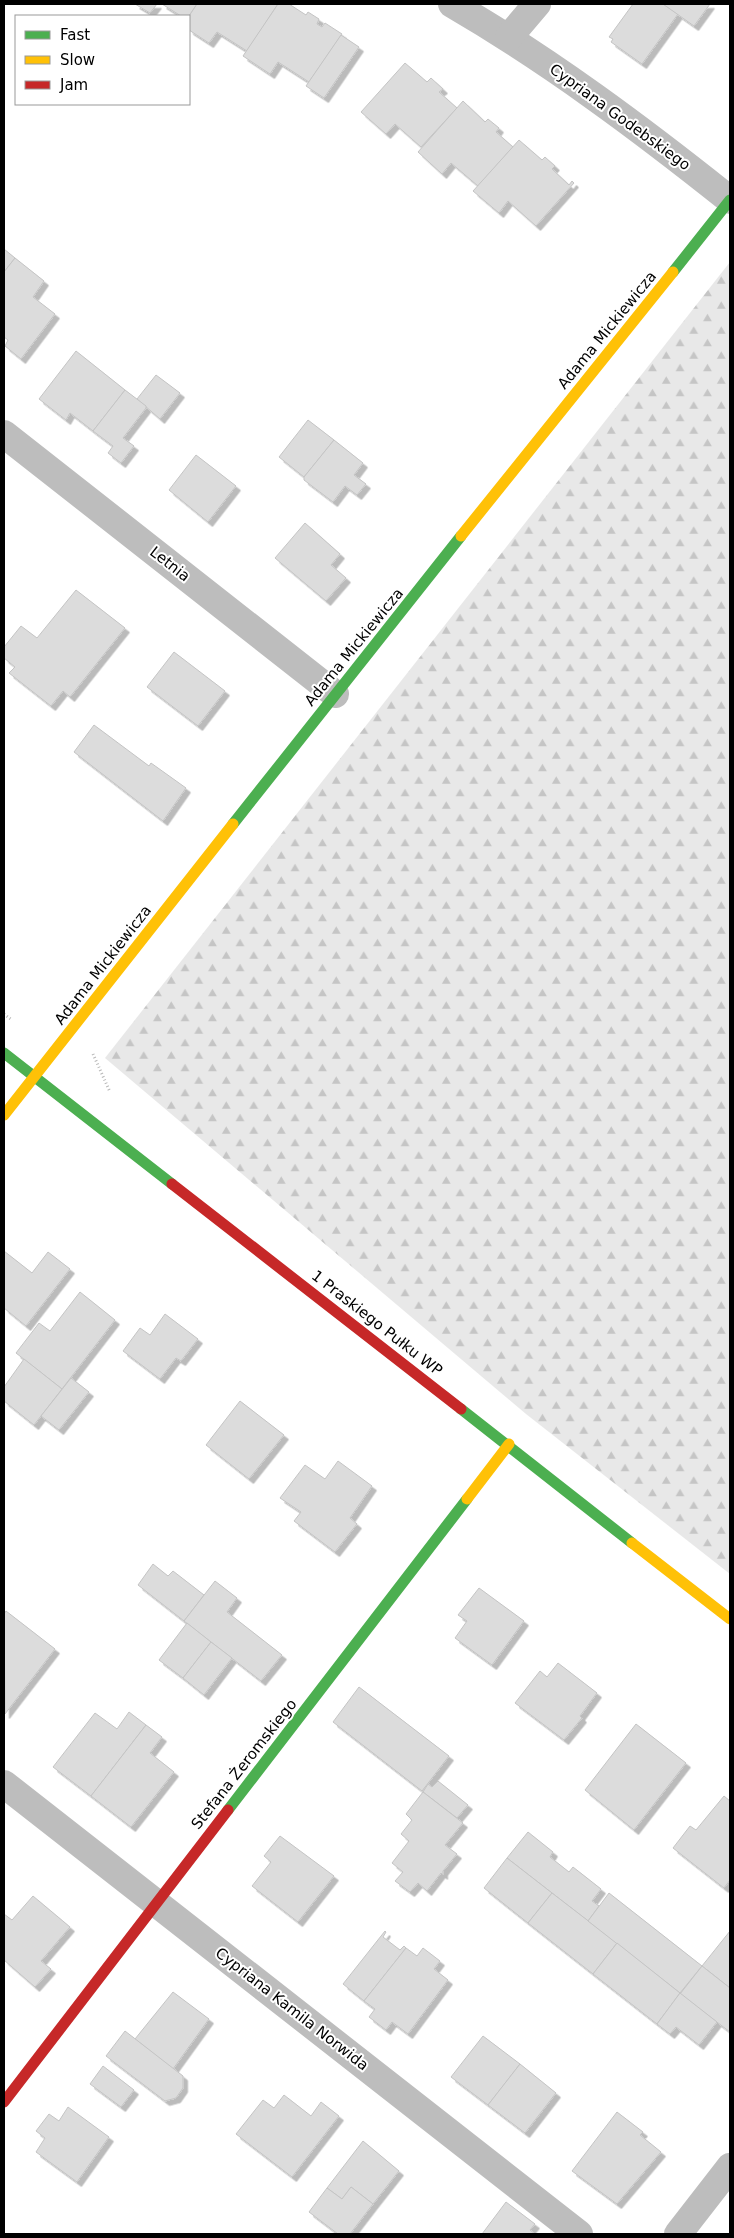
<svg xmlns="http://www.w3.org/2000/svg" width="734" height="2238" font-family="'DejaVu Sans',sans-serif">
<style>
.forest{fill:url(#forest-firs)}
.building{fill:#dcdcdc;stroke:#c4c4c4;filter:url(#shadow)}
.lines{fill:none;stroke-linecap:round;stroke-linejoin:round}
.path{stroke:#b8b8b8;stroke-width:3;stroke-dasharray:1 2.5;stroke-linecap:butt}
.street{stroke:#bdbdbd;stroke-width:28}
.fast{stroke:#4caf50;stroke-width:11}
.slow{stroke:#ffc107;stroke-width:11}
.jam{stroke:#c62828;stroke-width:11}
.labels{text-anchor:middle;stroke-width:4;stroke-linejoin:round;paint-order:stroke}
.street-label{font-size:15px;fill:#000;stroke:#fff}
</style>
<defs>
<pattern id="forest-firs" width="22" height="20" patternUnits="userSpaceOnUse" patternTransform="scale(1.25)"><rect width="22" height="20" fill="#e8e8e8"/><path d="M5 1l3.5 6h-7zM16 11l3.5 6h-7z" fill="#c5c5c5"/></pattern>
<filter id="shadow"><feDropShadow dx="4.5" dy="4.5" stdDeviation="0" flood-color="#0004"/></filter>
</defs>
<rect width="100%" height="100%" fill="#fff"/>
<path class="forest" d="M730 262V1574L526 1414 105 1058Z"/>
<g class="building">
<path d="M135 4H157L150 13Z"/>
<path d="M162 4H197L189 16H181Z"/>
<path d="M197 4H278L247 51 217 32 209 43 189 30V16Z"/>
<path d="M278 4H289L306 15 308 12 319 19 317 24 322 27 325 23 342 34 309 82 278 62 270 74 243 56Z"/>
<path d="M633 4H663L678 14 642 64 611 42 613 39 609 37Z"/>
<path d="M663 4H710L694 26Z"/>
<path d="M341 35 359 47 324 98 306 86Z"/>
<path d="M405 63 427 82 431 78 443 89 439 92 457 108 421 147 395 124 386 134 361 112Z"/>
<path d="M463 101 485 122 488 119 499 128 496 132 513 147 478 186 451 163 442 174 418 152Z"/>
<path d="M519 140 542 160 545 157 555 166 552 169 569 185 572 181 574 183 536 226 508 201 499 213 473 191Z"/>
<path d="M4 249 15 258 4 272Z"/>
<path d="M15 258 44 281 33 297 55 314 21 359 5 346 8 340 4 337V272Z"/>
<path d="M76 351 125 390 93 431 70 413 66 420 39 399Z"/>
<path d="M156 375 180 393 160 419 137 399Z"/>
<path d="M125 390 146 406V408L123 438 134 446 121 463 108 453 113 446 93 431Z"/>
<path d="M308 420 334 440 304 477 279 457Z"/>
<path d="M334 440 363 463 354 475 366 484 357 495 345 486 333 502 304 480V477Z"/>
<path d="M196 455 236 486 208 522 169 490Z"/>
<path d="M305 523 340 554 331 565 346 578 326 601 275 558Z"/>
<path d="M76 590 125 628 70 697 63 691 51 706 9 673 15 667 4 658V647L21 626 37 638Z"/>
<path d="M174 652 225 691 198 726 147 687Z"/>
<path d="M94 725 149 766 151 763 186 788 163 821 74 752Z"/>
<path d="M4 1251 32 1273 48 1252 70 1269 26 1326 4 1308Z"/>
<path d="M80 1292 115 1320 62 1389 16 1353 39 1323 50 1331Z"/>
<path d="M165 1314 198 1339 181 1361 176 1358 160 1379 123 1351 140 1328 150 1335Z"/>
<path d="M24 1359 62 1389 34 1425 4 1401V1387Z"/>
<path d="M71 1378 89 1392 59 1430 41 1416Z"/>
<path d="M240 1401 284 1435 249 1479 206 1445Z"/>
<path d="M338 1461 372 1486 350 1518 357 1524 335 1552 294 1521 301 1512 280 1498 305 1465 325 1479Z"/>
<path d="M153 1564 168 1576 173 1571 204 1595 184 1621 138 1585Z"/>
<path d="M215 1581 237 1598 227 1612 282 1655 261 1681 184 1621Z"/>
<path d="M479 1588 524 1621 492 1665 455 1638 467 1621 458 1615Z"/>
<path d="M6 1611 55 1649 5 1714 4 1614Z"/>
<path d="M187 1623 211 1642 183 1678 159 1660Z"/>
<path d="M211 1642 232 1658 204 1695 183 1678Z"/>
<path d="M558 1663 597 1693 580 1716 582 1718 564 1740 515 1703 540 1671 547 1677Z"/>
<path d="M359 1687 449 1756 422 1791 333 1722Z"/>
<path d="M129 1712 146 1725 91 1796 53 1767 95 1713 117 1729Z"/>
<path d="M636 1724 686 1763 634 1830 585 1790Z"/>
<path d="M146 1725 162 1737 150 1753 174 1772 131 1827 91 1796Z"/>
<path d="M438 1781 468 1805 457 1818 423 1792 428 1784 432 1787Z"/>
<path d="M423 1792 463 1823 445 1845 457 1854 443 1871V1875L441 1873 427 1891 418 1883 410 1892 395 1881 403 1872 392 1863 409 1841 401 1834 412 1820 406 1814Z"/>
<path d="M724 1796 730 1801V1880L724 1888 673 1848 690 1826 696 1830Z"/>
<path d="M528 1832 553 1852 550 1857 569 1872 573 1867 601 1889 592 1901 599 1906 588 1921 507 1858Z"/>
<path d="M280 1836 334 1876 298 1922 252 1886 271 1862 264 1856Z"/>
<path d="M507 1858 552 1893 528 1923 484 1888Z"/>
<path d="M552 1893 617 1943 593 1974 528 1923Z"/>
<path d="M609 1893 702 1966 680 1993 588 1921Z"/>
<path d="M33 1896 70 1927 41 1961 51 1969 35 1987 4 1960V1914L12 1920Z"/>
<path d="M385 1931 386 1932 383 1937 400 1950 404 1946 406 1948 364 2001 343 1984Z"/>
<path d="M730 1931V1988L702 1966Z"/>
<path d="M617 1943 680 1993 657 2024 593 1974Z"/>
<path d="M406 1948 417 1956 423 1948 440 1961 434 1969 448 1980 408 2034 392 2022 386 2030 369 2017 375 2009 364 2001Z"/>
<path d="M702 1966 730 1988V2032L680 1994Z"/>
<path d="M173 1992 209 2019 173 2069 135 2039Z"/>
<path d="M680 1993 717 2022 699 2045 676 2027 670 2034 657 2024Z"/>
<path d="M125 2031 183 2076V2088L176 2098 165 2101 106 2056Z"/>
<path d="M483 2036 520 2064 488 2105 451 2077Z"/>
<path d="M520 2064 556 2093 525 2133 488 2105Z"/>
<path d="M103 2066 134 2090 121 2107 90 2084Z"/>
<path d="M284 2095 311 2116 321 2102 339 2116 292 2177 236 2134 263 2100 274 2108Z"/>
<path d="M68 2107 109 2137 77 2182 36 2152 45 2138 36 2131 49 2114 59 2121Z"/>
<path d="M617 2112 643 2132 640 2135 661 2152 617 2204 572 2171Z"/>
<path d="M363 2141 399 2171 373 2204 351 2187 342 2199 327 2188Z"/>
<path d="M351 2187 373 2204 350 2234H338L309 2212 327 2188 342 2199Z"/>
<path d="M506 2202 535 2224 530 2230 535 2234H482Z"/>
</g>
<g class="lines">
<g class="path">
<path d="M4 1014 12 1020"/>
<path d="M93 1054 110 1092"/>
</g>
<g class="street">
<path d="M452 4C550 61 641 129 730 200"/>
<path d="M509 37 537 4"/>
<path d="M4 434 335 694"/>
<path d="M4 1784 579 2234"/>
<path d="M678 2234 730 2167"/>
</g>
<g class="fast">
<path d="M673 272 730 200"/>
<path d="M233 824 461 536"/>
<path d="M4 1053 172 1184"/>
<path d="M461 1409 632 1543"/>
<path d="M228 1810 467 1499"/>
</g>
<g class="slow">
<path d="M461 536 673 272"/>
<path d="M4 1115 233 824"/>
<path d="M467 1499 509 1444"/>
<path d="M632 1543 730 1619"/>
</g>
<g class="jam">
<path d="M172 1184 461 1409"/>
<path d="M4 2102 228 1810"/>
</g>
</g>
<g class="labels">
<g class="street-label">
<text transform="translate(620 117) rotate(36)" y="5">Cypriana Godebskiego</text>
<text transform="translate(607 330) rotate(-51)" y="5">Adama Mickiewicza</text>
<text transform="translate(170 564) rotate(38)" y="5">Letnia</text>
<text transform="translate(354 647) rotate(-51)" y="5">Adama Mickiewicza</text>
<text transform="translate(103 965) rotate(-52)" y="5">Adama Mickiewicza</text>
<text transform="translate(377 1323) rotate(38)" y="5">1 Praskiego Pułku WP</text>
<text transform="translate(244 1764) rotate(-52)" y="5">Stefana Żeromskiego</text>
<text transform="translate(292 2009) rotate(38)" y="5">Cypriana Kamila Norwida</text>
</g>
</g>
<rect width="734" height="2238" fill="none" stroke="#000000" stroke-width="10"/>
<rect x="15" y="15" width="175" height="90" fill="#ffffff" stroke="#999999"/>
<rect x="25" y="31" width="25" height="8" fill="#4caf50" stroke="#999999"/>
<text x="60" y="40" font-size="15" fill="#000000">Fast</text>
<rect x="25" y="56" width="25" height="8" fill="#ffc107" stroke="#999999"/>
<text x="60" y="65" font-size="15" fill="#000000">Slow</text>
<rect x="25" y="81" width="25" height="8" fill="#c62828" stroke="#999999"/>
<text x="60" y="90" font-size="15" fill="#000000">Jam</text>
</svg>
